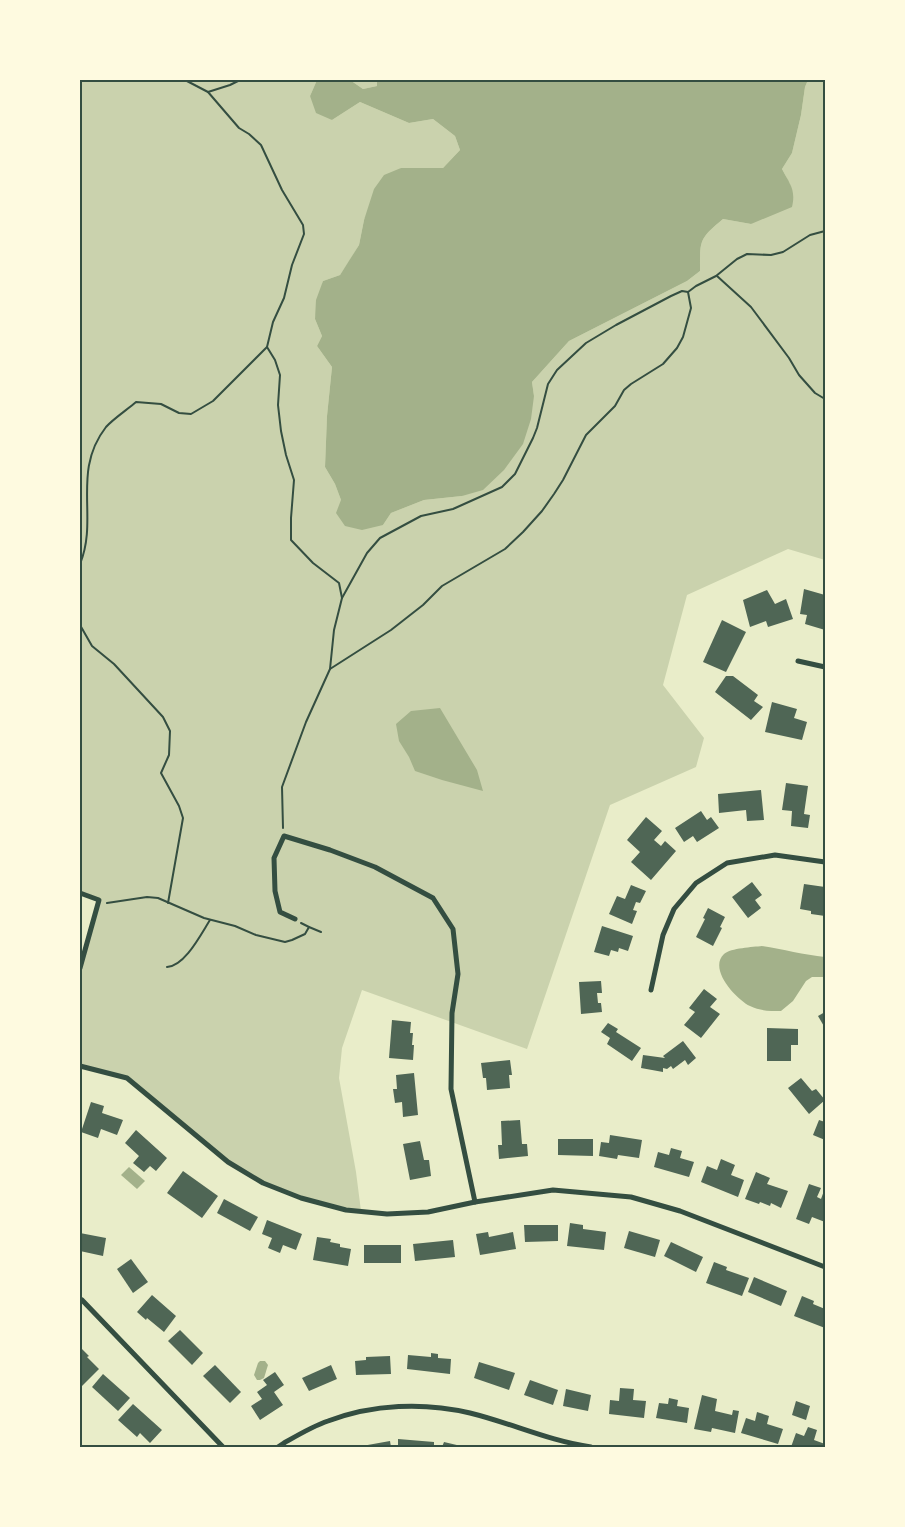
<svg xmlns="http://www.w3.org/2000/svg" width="905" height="1527" font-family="Cabin,sans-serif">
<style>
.green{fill:#cad2ad}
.water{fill:#a3b18a}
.building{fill:#4f6655}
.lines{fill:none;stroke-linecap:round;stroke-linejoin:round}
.path{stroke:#344e41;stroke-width:2}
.minor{stroke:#344e41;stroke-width:5}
.neatline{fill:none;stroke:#344e41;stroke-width:2}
</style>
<rect width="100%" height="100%" fill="#e9edc9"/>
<g class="green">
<path d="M80 80H317L310 96 332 120 360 102 409 123 433 119 455 136 460 150 443 168H401L368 211 364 220 359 245 350 260 340 275 323 281 315 319 322 336 317 346 332 367 327 416 325 467 335 484 341 500 383 525 391 513 424 500 462 496 534 396 532 382 569 341 687 281 700 271C700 240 699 239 723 219L751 224 790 184 782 169 792 153 801 115 805 87 808 80H825V560L788 549 687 595 663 685 704 738 696 767 610 805 527 1049 362 990 342 1048 339 1078 356 1172 361 1211 301 1198 263 1183 228 1162 127 1078 80 1066V968L99 900 80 893Z"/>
<path d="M350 80H377V86L363 89Z"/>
</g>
<g class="water">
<path d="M317 80H350L363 89 377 86V80H808L805 87 801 115 792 153 782 169C790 184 796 190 792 207L751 224 723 219C699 239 700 240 700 271L687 281 569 341 532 382 534 396 531 419 523 444 504 470 483 490 462 496 424 500 391 513 383 525 362 530 345 526 336 513 341 500 335 484 325 467 327 416 332 367 317 346 322 336 315 319 316 300 323 281 340 275 359 245 364 220 374 189 384 175 401 168H443L460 150 455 136 433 119 409 123 360 102 332 120 316 113 310 96Z"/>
<path d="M440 708 477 770 483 791 442 780 415 771 409 757 399 741 396 724 411 711Z"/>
<path d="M762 946C783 949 804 955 825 957V977H812L806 981 793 1001 781 1011C770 1011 760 1011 750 1006 736 999 708 969 724 954 731 948 753 947 762 946Z"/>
<path d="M129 1167 145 1181 137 1189 121 1175Z"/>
<path d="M260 1361H265L268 1365 264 1378 260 1380H257L254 1375 258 1363Z"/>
</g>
<g class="building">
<path d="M804 589 825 595V630L805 624 807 615 800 614Z"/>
<path d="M767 590 775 604 786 599 793 619 768 627 766 621 750 627 743 600Z"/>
<path d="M722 620 746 632 726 672 703 662Z"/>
<path d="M726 676H733L758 695 754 701 763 707 751 720 715 692Z"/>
<path d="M772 702 797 709 794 718 807 722 802 740 765 732Z"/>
<path d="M786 783 808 786 804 814 810 815 808 828 791 826 792 811 782 810Z"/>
<path d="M761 790 764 820 747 821 746 810 719 813 718 794Z"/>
<path d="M701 811 707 820 711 817 719 828 697 842 693 836 684 842 675 828Z"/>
<path d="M646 817 662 831 654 840 661 846 665 841 676 851 651 880 631 862 640 852 627 840Z"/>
<path d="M752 882 762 895 755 900 761 908 748 918 732 897Z"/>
<path d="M804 884 825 887V916L811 914V911L800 909Z"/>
<path d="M631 885 646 891 640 903 636 902 633 910 637 911 632 924 609 914 617 896 625 899Z"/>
<path d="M708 908 725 917 720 927 722 928 713 946 696 937 705 919 703 918Z"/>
<path d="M602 926 633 936 628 951 619 948 618 952 611 950 609 956 594 952Z"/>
<path d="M601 981 602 993H597L598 1003H601L602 1012 581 1014 579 982Z"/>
<path d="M704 989 717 999 710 1007 720 1014 701 1038 684 1025 695 1012 689 1008Z"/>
<path d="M825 1012V1028L818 1016Z"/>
<path d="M392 1020 411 1022 410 1033H413L412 1045H414L413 1060 389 1058Z"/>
<path d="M608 1023 618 1029 616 1032 641 1048 632 1061 607 1044 610 1038 601 1032Z"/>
<path d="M767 1028 798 1029V1045H791V1061H767Z"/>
<path d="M683 1041 696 1058 688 1065 685 1060 673 1069 671 1066 667 1069 663 1068V1072L641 1068 643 1055 665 1058 663 1056Z"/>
<path d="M510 1060 512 1075H509L510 1088 487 1090 486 1078H483L481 1063Z"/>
<path d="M414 1073 418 1115 403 1117 402 1102 395 1103 393 1089H397L396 1075Z"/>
<path d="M801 1078 812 1091 816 1089 825 1100 809 1114 788 1088Z"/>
<path d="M91 1102 104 1106 102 1113 123 1120 117 1135 101 1129 98 1138 81 1132Z"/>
<path d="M520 1120 522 1144H527L528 1156 499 1159 498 1145H502L501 1121Z"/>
<path d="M819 1120 825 1122V1140L813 1135Z"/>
<path d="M136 1130 167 1158 156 1171 150 1166 144 1172 133 1163 139 1156 125 1143Z"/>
<path d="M610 1135 642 1140 639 1158 618 1155 617 1159 599 1156 601 1142 609 1143Z"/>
<path d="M558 1139H593V1156L558 1155Z"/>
<path d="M420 1141 424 1160H429L431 1176 410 1180 403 1144Z"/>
<path d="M671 1148 682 1151 680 1158 694 1162 689 1177 654 1167 658 1152 669 1155Z"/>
<path d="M721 1159 735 1165 731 1175 744 1180 738 1197 701 1182 707 1166 717 1170Z"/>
<path d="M183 1171 218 1196 202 1218 167 1193Z"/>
<path d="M756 1172 770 1178 767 1184 788 1191 781 1208 771 1203 770 1206 760 1202 759 1204 745 1199Z"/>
<path d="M809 1184 821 1188 817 1197 821 1199 825 1188V1222L812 1217 809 1224 796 1219Z"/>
<path d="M224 1199 258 1217 250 1231 217 1213Z"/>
<path d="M267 1220 302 1234 296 1250 283 1245 280 1253 268 1248 272 1238 262 1234Z"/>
<path d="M570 1223 583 1225V1229L606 1232 604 1250 567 1246Z"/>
<path d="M524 1225H558V1241L525 1242Z"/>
<path d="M629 1231 660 1240 655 1257 624 1248Z"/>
<path d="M488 1232 489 1237 513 1232 516 1249 480 1255 476 1234Z"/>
<path d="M80 1233 106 1238 103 1256 80 1251Z"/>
<path d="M317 1237 331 1239 330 1242 340 1244V1247L351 1249 348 1266 313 1260Z"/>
<path d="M453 1240 455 1257 415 1261 413 1244Z"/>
<path d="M671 1242 703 1257 696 1272 664 1256Z"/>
<rect x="364" y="1245" width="37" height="18"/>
<path d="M131 1259 148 1282 133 1293 117 1269Z"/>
<path d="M714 1262 727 1267 726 1270 749 1278 742 1296 706 1283Z"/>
<path d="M754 1277 787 1291 781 1306 748 1292Z"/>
<path d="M152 1295 176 1316 164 1332 147 1318 146 1320 137 1312Z"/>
<path d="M802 1296 814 1301 813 1304 825 1309V1328L794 1316Z"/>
<path d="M180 1330 203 1353 192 1365 168 1341Z"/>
<path d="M80 1347 89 1356 87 1357 99 1369 80 1388Z"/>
<path d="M431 1353 438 1354V1358L451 1359 450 1374 407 1369 408 1355 431 1357Z"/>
<path d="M390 1356 391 1374 356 1375 355 1361 366 1360V1357Z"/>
<path d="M479 1362 515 1373 509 1390 474 1378Z"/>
<path d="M215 1365 241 1392 230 1403 203 1376Z"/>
<path d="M331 1365 337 1379 309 1391 302 1378Z"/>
<path d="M275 1372 284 1385 274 1392 283 1405 260 1420 251 1406 262 1399 257 1392 267 1385 263 1380Z"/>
<path d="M103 1374 130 1398 118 1411 92 1387Z"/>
<path d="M530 1380 558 1390 553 1405 524 1395Z"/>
<path d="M620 1388 634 1389 633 1400 646 1401 644 1418 609 1414 610 1400 619 1401Z"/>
<path d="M566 1389 591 1395 588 1411 563 1406Z"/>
<path d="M702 1395 717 1399 715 1411 732 1415 733 1410 739 1411 735 1433 712 1428 711 1432 694 1429Z"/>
<path d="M669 1398 678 1400 677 1406 689 1408 687 1423 656 1418 659 1403 668 1404Z"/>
<path d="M796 1401 810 1406 806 1420 792 1415Z"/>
<path d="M133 1404 162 1430 150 1443 140 1433 137 1437 118 1420Z"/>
<path d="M757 1412 769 1416 767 1424 783 1429 778 1444 741 1433 746 1418 755 1421Z"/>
<path d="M808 1427 817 1430 814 1440 825 1444V1447H791L796 1433 804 1436Z"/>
<path d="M398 1439 434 1442V1447H398Z"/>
<path d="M390 1441 391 1447H362V1446Z"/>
<path d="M444 1442 461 1446V1447H442Z"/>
</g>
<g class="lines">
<g class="path">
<path d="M185 80 208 92"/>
<path d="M240 80 230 85 208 92 239 128 249 134 261 145 282 190 303 225 304 234 292 265 284 298 273 322 267 347 275 360 280 375 278 405 281 431 286 455 294 480 291 518V540L313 563 339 583 342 598"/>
<path d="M717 276 751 307 789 358 799 375 815 393 825 399"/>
<path d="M80 564C99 518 71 472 106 427 113 419 128 409 136 402L161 404 179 413 191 414 213 401 267 347"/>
<path d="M80 625 92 646 114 664 163 717 170 731 169 755 161 773 179 806 183 818 168 903"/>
<path d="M330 669 391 630 423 605 442 586 505 549 523 532 542 511 554 494 563 480 586 435 615 406 624 390 631 384 663 364 677 348 683 337 691 308 688 292 696 286 716 276 737 259 747 254 771 255 783 252 810 235 825 231"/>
<path d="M283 828 282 787 306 722 330 669 334 630 342 598 367 553 380 538 421 516 453 509 502 487 515 474 533 438 537 428 548 384 557 370 586 343 616 325 671 296 682 291 688 292"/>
<path d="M107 903 147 897 158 898 204 918 235 926 256 935 285 942 292 940 305 934 309 927"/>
<path d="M301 923 309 927 321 932"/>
<path d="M167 967C185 966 201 934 210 920"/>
</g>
<g class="minor">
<path d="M798 661 825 667"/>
<path d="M80 893 99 900 80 968"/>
<path d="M295 919 280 912 275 891 274 858 284 836 330 850 375 867 433 898 453 929 458 974 452 1013 451 1089 475 1202"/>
<path d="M651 990 663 935 674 909 696 883 727 863 775 855 825 862"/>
<path d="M80 1066 127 1078 228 1162 263 1183 301 1198 346 1210 387 1214 428 1212 475 1202 553 1190 631 1197 680 1211 825 1267"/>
<path d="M82 1300 223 1447"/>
<path d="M278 1447 284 1443C298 1435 313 1426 328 1421 373 1404 424 1402 470 1413 511 1423 549 1441 591 1447"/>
</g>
</g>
<rect width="905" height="1527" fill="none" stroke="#fefae0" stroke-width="162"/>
<rect x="81" y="81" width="743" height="1365" class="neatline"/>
</svg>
